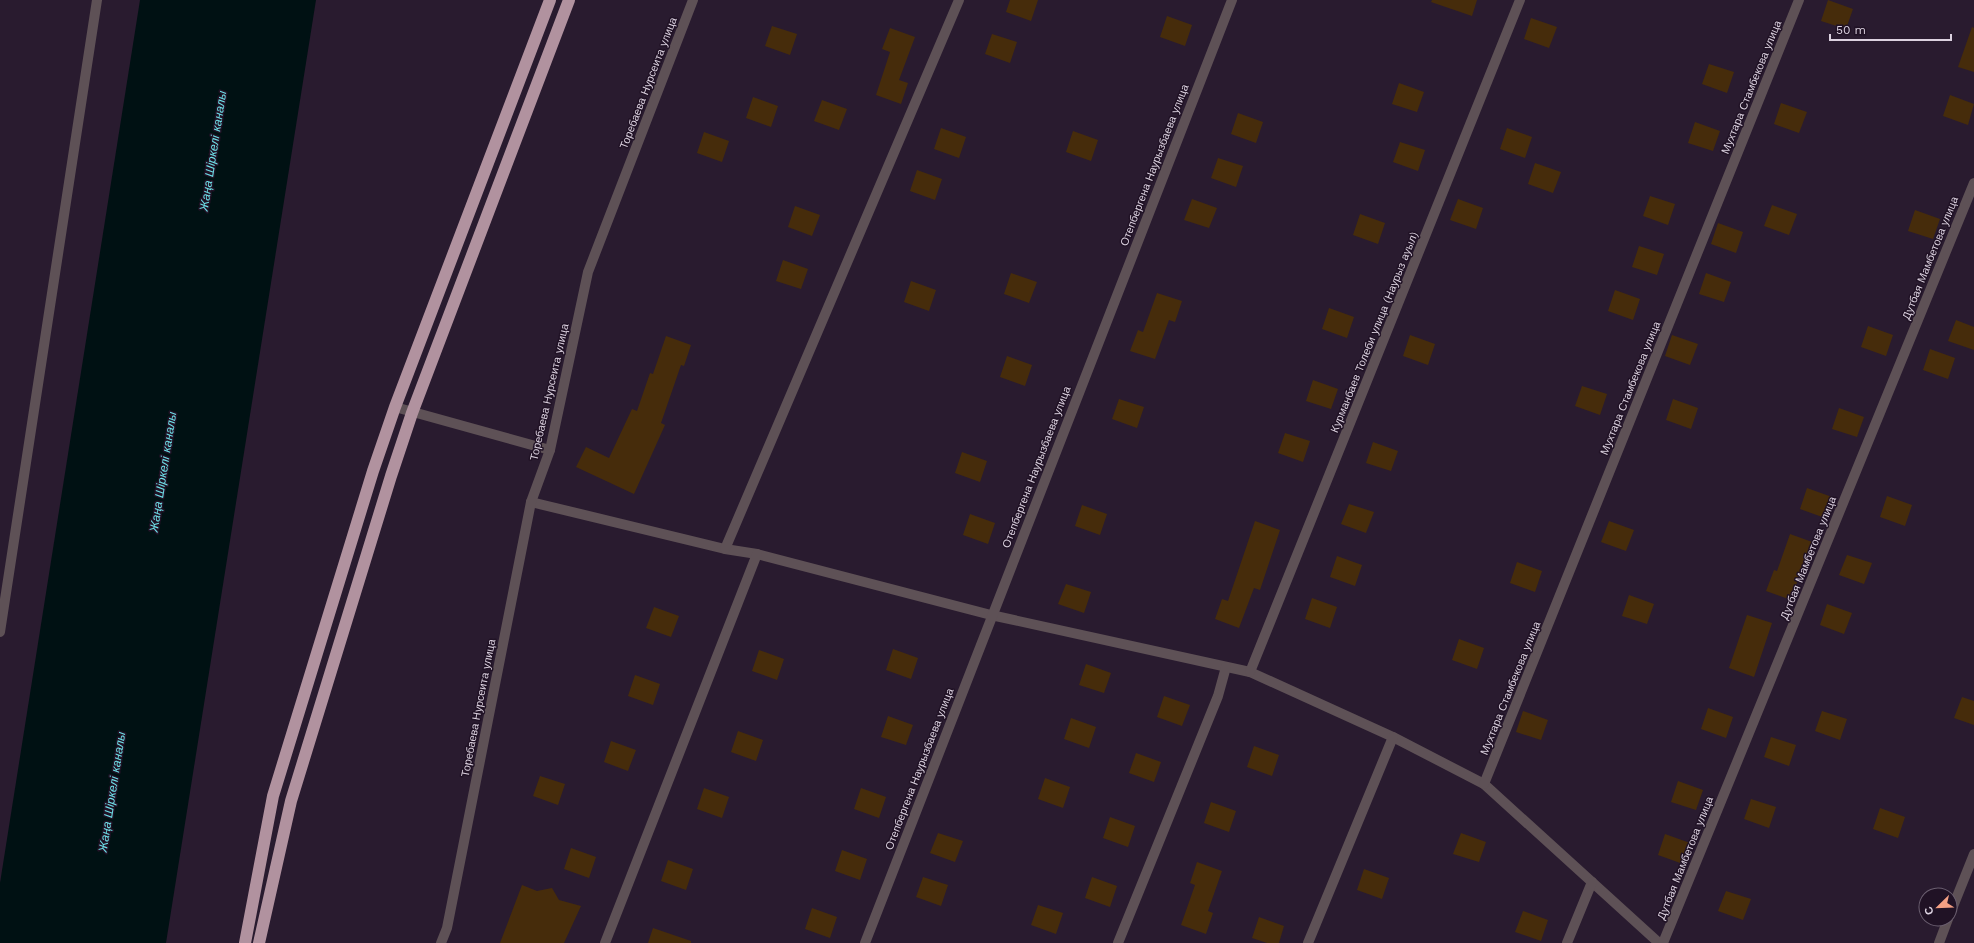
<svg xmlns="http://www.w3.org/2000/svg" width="1974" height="943" font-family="'Work Sans',sans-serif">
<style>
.water{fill:#001113}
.building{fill:#462c0b}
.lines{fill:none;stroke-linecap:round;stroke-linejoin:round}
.minor{stroke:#5e5156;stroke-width:10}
.highway{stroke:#b1929f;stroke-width:12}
.labels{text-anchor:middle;stroke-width:3;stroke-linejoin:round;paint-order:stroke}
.street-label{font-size:11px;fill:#dcd2e0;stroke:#201225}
.water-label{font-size:12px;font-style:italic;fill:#6fe3eb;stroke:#201225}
</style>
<rect width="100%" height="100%" fill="#291b2f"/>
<path class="water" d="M140 0H316L166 943H0V883Z"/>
<g class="building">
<path d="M1010 0H1038L1031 21 1006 12Z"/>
<path d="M1432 0H1477L1472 16 1431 2Z"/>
<path d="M1828 0 1853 9 1846 29 1821 21Z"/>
<path d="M1167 16 1192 25 1185 46 1160 37Z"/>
<path d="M1531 18 1557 27 1549 48 1524 39Z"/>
<path d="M772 26 797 34 790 55 765 46Z"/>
<path d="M1972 27 1974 28V72L1958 67Z"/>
<path d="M890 28 915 37 899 80 908 83 901 104 876 95 890 52 882 49Z"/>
<path d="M992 34 1017 42 1010 63 985 54Z"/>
<path d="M1709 64 1734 72 1727 93 1702 84Z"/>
<path d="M1399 83 1424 92 1417 112 1392 104Z"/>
<path d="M1950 95 1974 104 1968 125 1943 116Z"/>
<path d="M753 97 778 106 771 127 746 118Z"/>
<path d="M822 100 847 109 839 130 814 121Z"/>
<path d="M1781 103 1807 112 1799 133 1774 124Z"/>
<path d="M1238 113 1263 122 1256 143 1231 134Z"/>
<path d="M1695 122 1720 131 1713 151 1688 143Z"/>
<path d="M941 128 966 137 959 158 934 149Z"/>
<path d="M1507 128 1532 137 1525 158 1500 149Z"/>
<path d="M1073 131 1098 140 1091 161 1066 152Z"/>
<path d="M704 132 729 141 722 162 697 153Z"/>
<path d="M1400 142 1425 150 1418 171 1393 162Z"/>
<path d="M1218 158 1243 166 1236 187 1211 178Z"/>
<path d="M1535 163 1561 172 1553 193 1528 184Z"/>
<path d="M917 170 942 179 935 200 910 191Z"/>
<path d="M1650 196 1675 204 1668 225 1643 216Z"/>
<path d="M1192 199 1217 208 1209 228 1184 220Z"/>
<path d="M1458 199 1483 208 1476 229 1450 220Z"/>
<path d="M1772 205 1797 214 1789 235 1764 226Z"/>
<path d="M795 206 820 215 812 236 788 227Z"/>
<path d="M1915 210 1940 219 1933 239 1908 231Z"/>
<path d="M1360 214 1385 223 1378 244 1353 235Z"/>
<path d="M1718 223 1743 232 1736 253 1711 244Z"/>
<path d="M1639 246 1664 254 1657 275 1632 267Z"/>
<path d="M783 260 808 269 801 289 776 281Z"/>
<path d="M1011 273 1037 282 1029 303 1004 294Z"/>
<path d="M1706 273 1731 282 1724 302 1699 294Z"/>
<path d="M911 281 936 290 929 311 904 302Z"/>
<path d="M1615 290 1640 299 1633 320 1608 311Z"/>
<path d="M1157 293 1182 301 1175 322 1169 320 1155 359 1130 351 1138 330 1143 332Z"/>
<path d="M1329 308 1354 317 1347 338 1322 329Z"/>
<path d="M1956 320 1974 327V350L1948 341Z"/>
<path d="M1868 326 1893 335 1886 356 1861 347Z"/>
<path d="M1410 335 1435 344 1428 365 1403 356Z"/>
<path d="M1672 335 1698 344 1690 365 1665 356Z"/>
<path d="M666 336 691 345 684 366 681 365 661 423 665 425 634 494 576 467 586 447 609 458 632 409 637 411 650 373 653 374Z"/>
<path d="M1930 349 1955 358 1948 379 1923 370Z"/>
<path d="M1007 356 1032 365 1025 386 1000 377Z"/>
<path d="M1313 380 1338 389 1331 409 1306 401Z"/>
<path d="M1582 386 1607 394 1600 415 1575 406Z"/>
<path d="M1119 399 1144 407 1137 428 1112 419Z"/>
<path d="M1673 399 1698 408 1691 429 1666 420Z"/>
<path d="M1839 408 1864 417 1857 437 1832 429Z"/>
<path d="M1285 433 1310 441 1303 462 1278 453Z"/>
<path d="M1373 442 1398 451 1391 471 1366 463Z"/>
<path d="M962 452 987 461 980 482 955 473Z"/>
<path d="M1807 488 1832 497 1825 518 1800 509Z"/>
<path d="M1887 496 1912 505 1905 526 1880 517Z"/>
<path d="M1349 504 1374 512 1366 533 1341 524Z"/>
<path d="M1082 505 1107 514 1100 535 1075 526Z"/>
<path d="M970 514 995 523 988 544 963 535Z"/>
<path d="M1255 521 1280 530 1260 590 1254 588 1239 628 1215 619 1222 599 1228 601Z"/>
<path d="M1609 521 1634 530 1626 551 1601 542Z"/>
<path d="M1790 534 1815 543 1808 564 1804 562 1791 600 1766 591 1774 570 1777 571Z"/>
<path d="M1847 555 1872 563 1864 584 1839 575Z"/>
<path d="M1337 556 1362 565 1355 586 1330 577Z"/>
<path d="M1517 562 1542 571 1535 592 1510 583Z"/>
<path d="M1066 584 1091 592 1084 613 1058 604Z"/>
<path d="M1629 595 1654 604 1647 624 1622 616Z"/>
<path d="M1312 598 1337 607 1330 628 1305 619Z"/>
<path d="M1827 604 1852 613 1844 634 1820 625Z"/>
<path d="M654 607 679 616 671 637 646 628Z"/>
<path d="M1747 615 1772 623 1754 677 1729 668Z"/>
<path d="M1459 639 1484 648 1477 669 1452 660Z"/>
<path d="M893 649 918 658 911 679 886 670Z"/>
<path d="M759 650 784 659 777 680 752 671Z"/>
<path d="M1086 664 1111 673 1104 693 1079 685Z"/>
<path d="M635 675 660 684 653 705 628 696Z"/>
<path d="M1164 696 1190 705 1182 726 1157 717Z"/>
<path d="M1962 697 1974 701V725L1954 718Z"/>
<path d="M1708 708 1733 717 1726 738 1701 729Z"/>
<path d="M1523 711 1548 720 1541 740 1516 732Z"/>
<path d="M1822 711 1847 719 1840 740 1815 731Z"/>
<path d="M888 716 913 725 906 745 881 737Z"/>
<path d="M1071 718 1096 727 1089 748 1064 739Z"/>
<path d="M738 731 763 740 756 761 731 752Z"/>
<path d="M1771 737 1796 745 1789 766 1764 757Z"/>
<path d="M611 741 636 750 628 771 604 762Z"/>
<path d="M1254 746 1279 755 1272 776 1247 767Z"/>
<path d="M1136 753 1161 762 1154 782 1129 773Z"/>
<path d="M540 776 565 784 558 805 533 796Z"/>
<path d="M1045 778 1070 787 1063 808 1038 799Z"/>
<path d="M1678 781 1703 790 1696 810 1671 802Z"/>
<path d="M704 788 729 797 722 818 697 809Z"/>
<path d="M861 788 886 797 879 818 854 809Z"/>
<path d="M1751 799 1776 807 1769 828 1744 819Z"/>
<path d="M1211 802 1236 811 1229 832 1204 823Z"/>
<path d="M1880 808 1905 817 1898 838 1873 829Z"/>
<path d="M1110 817 1135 826 1128 847 1103 838Z"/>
<path d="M938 833 963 841 955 862 930 853Z"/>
<path d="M1461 833 1486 842 1479 862 1453 854Z"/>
<path d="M1665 834 1690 843 1683 864 1658 855Z"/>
<path d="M571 848 596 857 589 878 564 869Z"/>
<path d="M842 850 867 859 860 880 835 871Z"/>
<path d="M668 860 693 869 686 890 661 881Z"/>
<path d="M1197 862 1222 871 1208 911 1213 913 1206 934 1181 925 1195 885 1190 883Z"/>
<path d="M1364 869 1389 878 1382 899 1357 890Z"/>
<path d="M923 877 948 885 941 906 916 897Z"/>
<path d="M1092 877 1117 886 1110 907 1085 898Z"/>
<path d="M522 885 537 891 552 888 559 900 581 906 564 943H500Z"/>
<path d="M1726 891 1751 899 1743 920 1718 911Z"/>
<path d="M1038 905 1063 913 1056 934 1031 925Z"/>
<path d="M812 908 837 917 830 938 805 929Z"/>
<path d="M1523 911 1548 920 1541 941 1515 932Z"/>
<path d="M1259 917 1284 926 1279 943H1267L1252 938Z"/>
<path d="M653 928 691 941V943H648Z"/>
</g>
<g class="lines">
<g class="minor">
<path d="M395 407 550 450"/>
<path d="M531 502 725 549 757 554 991 615 1250 672 1393 737 1484 784 1659 943"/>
<path d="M725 549 959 0"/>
<path d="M0 632 97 0"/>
<path d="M1250 672 1520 0"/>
<path d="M1484 784 1799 0"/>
<path d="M1950 914 1974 854"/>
<path d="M441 943 447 928 531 502 550 450 588 272 693 0"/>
<path d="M605 943 757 554"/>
<path d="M865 943 1232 0"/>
<path d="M1118 943 1218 696 1226 667"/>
<path d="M1308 943 1393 737"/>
<path d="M1567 943 1592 882"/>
<path d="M1663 943 1974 183"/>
<path d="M1939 943 1948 919"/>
</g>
<g class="highway">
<path d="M245 943 273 796 373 471 395 407 550 0"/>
<path d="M259 943 291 801 391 476 412 413 569 0"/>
</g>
</g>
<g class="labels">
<g class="street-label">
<text transform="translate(648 83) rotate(-69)" y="4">Торебаева Нурсеита улица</text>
<text transform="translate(1751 87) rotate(-68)" y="4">Мухтара Стамбекова улица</text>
<text transform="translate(1154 165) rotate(-69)" y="4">Отепбергена Наурызбаева улица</text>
<text transform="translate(1930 258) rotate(-68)" y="4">Дутбая Мамбетова улица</text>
<text transform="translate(1374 332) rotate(-68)" y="4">Курманбаев Толеби улица (Наурыз ауыл)</text>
<text transform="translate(1630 388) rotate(-68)" y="4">Мухтара Стамбекова улица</text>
<text transform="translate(549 392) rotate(-77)" y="4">Торебаева Нурсеита улица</text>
<text transform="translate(1036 467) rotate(-69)" y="4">Отепбергена Наурызбаева улица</text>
<text transform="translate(1808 558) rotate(-68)" y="4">Дутбая Мамбетова улица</text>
<text transform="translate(1510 688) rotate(-68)" y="4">Мухтара Стамбекова улица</text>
<text transform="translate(478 708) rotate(-79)" y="4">Торебаева Нурсеита улица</text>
<text transform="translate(919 769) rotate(-69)" y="4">Отепбергена Наурызбаева улица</text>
<text transform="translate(1685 858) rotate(-68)" y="4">Дутбая Мамбетова улица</text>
</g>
<g class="water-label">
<text transform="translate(213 151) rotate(-81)" y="4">Жаңа Шіркелі каналы</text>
<text transform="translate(163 472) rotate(-81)" y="4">Жаңа Шіркелі каналы</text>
<text transform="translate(112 792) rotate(-81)" y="4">Жаңа Шіркелі каналы</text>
</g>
</g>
<g transform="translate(1938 907) rotate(247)"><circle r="19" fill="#201225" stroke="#6b5f70"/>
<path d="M0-3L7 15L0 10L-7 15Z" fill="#f39f83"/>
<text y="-6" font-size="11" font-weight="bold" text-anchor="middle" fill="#dcd2e0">С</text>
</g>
<path d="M1830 34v6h121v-6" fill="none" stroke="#dcd2e0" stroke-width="2"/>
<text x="1836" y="34" font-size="12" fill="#dcd2e0" stroke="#201225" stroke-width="3" paint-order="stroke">50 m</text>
</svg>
